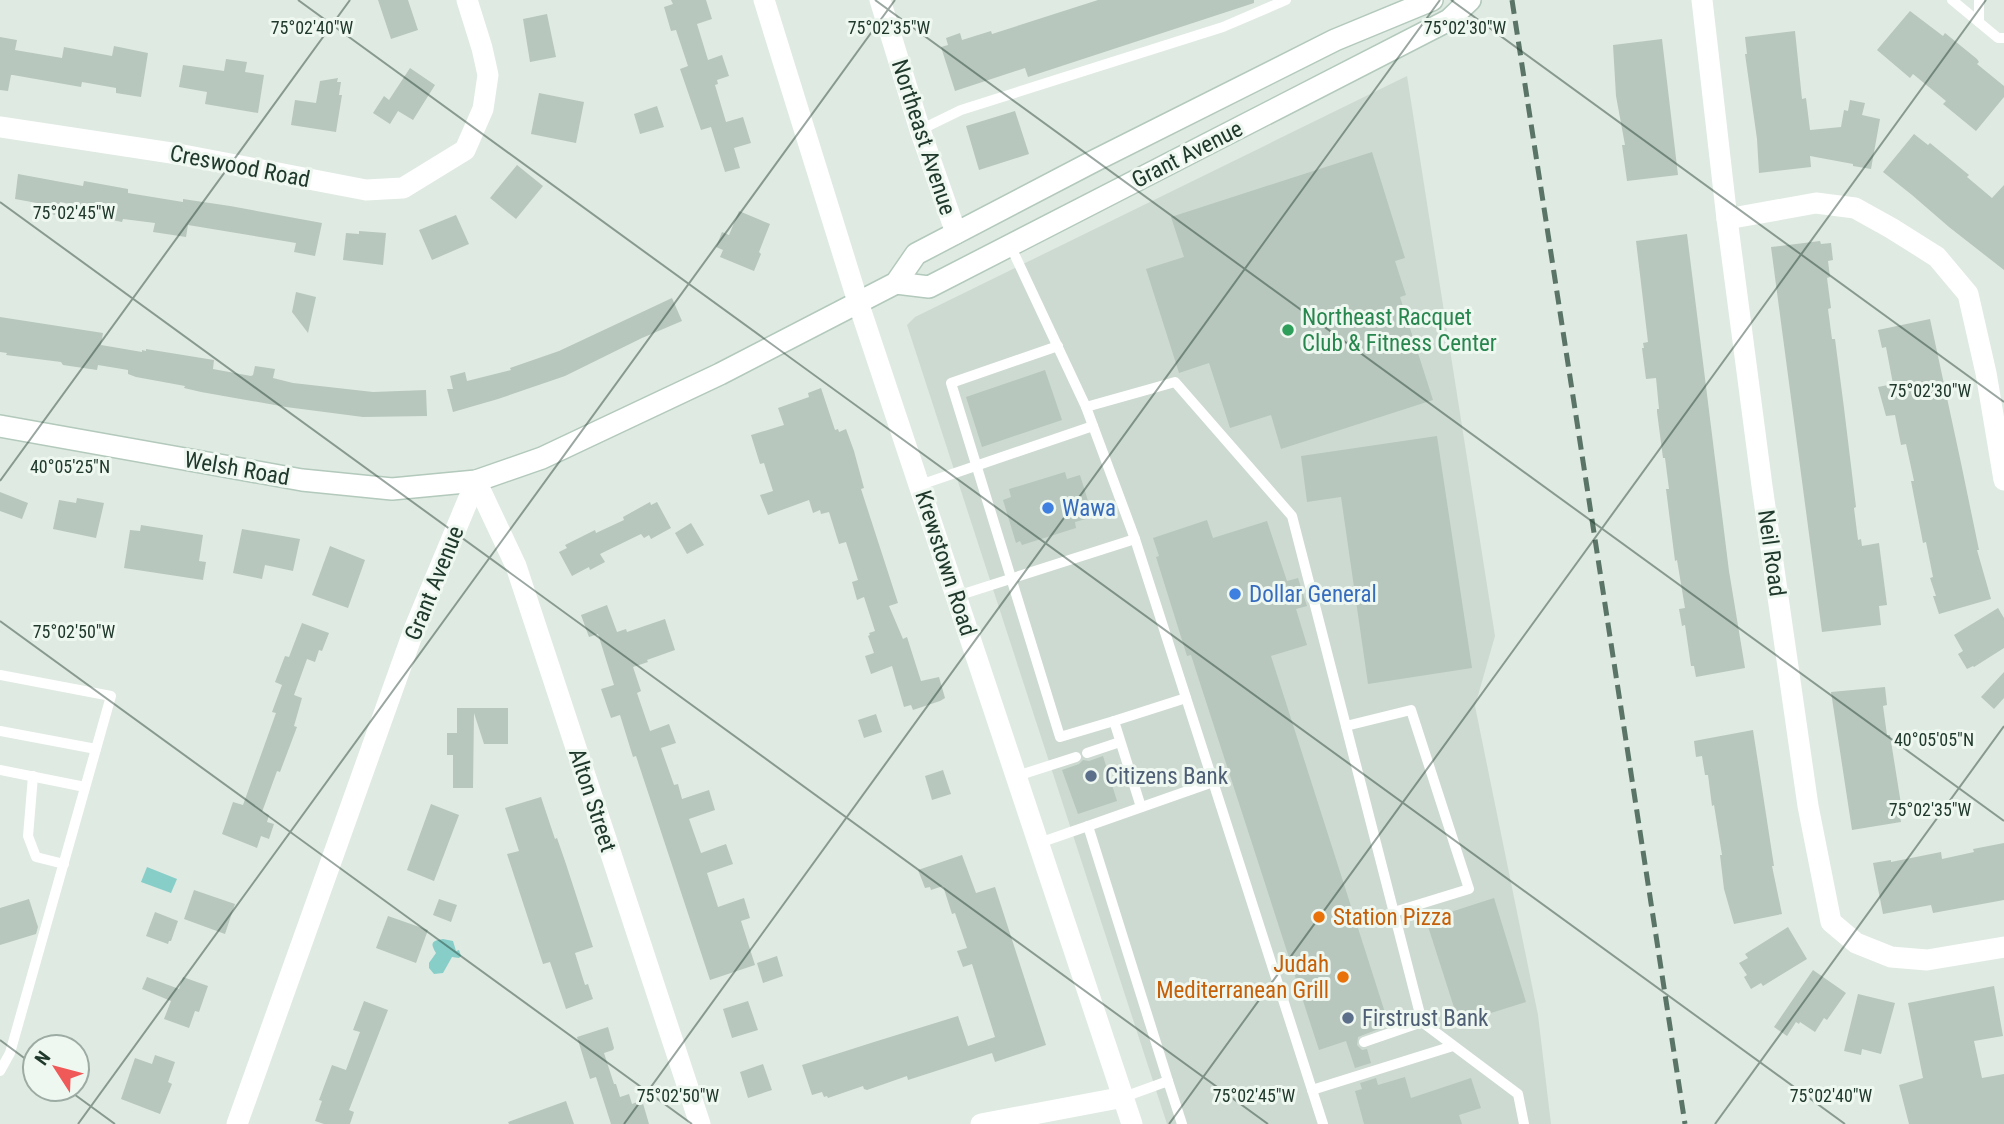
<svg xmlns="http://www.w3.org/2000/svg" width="2004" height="1124" font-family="'Roboto Condensed',sans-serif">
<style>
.built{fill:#cddad1}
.water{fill:#87cec9}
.building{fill:#b7c7bd}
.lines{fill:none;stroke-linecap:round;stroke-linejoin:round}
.secondary-casing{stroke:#b2c9bb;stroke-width:24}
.lane{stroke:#fff;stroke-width:10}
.street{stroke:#fff;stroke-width:21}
.secondary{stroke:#fff;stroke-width:21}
.rail{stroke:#5a7568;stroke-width:5;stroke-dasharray:14 7;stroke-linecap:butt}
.ticks{fill:none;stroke:#20392d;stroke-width:2;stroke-opacity:0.45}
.leisure-dot{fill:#2e9e5b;stroke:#eff7f1;stroke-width:2.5}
.shop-dot{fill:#3f7fe0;stroke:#eff7f1;stroke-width:2.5}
.service-dot{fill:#5c6f8a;stroke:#eff7f1;stroke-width:2.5}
.food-dot{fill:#e8710a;stroke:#eff7f1;stroke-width:2.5}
.labels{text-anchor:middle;stroke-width:6;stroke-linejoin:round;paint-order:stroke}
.street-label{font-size:23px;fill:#20392d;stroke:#eff7f1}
.leisure-label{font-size:23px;fill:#27864d;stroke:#eff7f1;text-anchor:start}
.shop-label{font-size:23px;fill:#366cbe;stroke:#eff7f1;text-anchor:start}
.service-label{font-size:23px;fill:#4e5e75;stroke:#eff7f1;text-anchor:start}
.food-label{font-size:23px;fill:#c56008;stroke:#eff7f1;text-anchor:start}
.ticks-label{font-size:18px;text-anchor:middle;fill:#20392d;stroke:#eff7f1;stroke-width:6;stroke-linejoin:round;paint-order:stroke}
</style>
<rect width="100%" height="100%" fill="#dfeae2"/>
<path class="built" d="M1407 76 1495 636 1475 706 1538 1015 1551 1124H1167L907 325 915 317Z"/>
<g class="water">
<path d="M147 867 177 879 171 893 141 882Z"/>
<path d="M443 939 453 941 456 951 459 950 461 956 459 958 452 957 443 973 434 974 429 968V963L436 953C431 944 430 941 443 939Z"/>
</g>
<g class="building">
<path d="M378 0H408L418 30 391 39Z"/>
<path d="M671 0H706L712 19 697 24 708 60 722 55 729 76 717 80 718 84 715 85 726 122 743 117 751 143 734 148 740 168 725 172 711 127 701 130 680 69 688 66 676 30 671 31 664 7 673 4Z"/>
<path d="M1098 0H1254V3L1028 77 1025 68 955 91 941 47 948 45 946 38 960 33 962 40 991 31 992 34Z"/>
<path d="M1910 11 1943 36 1945 33 1977 59 1979 62 1977 64 2004 86V97L1976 131 1943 104 1946 101 1913 74 1910 78 1877 50Z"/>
<path d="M547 14 556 57 530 62 523 19Z"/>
<path d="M1795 31 1802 99 1806 98 1810 130 1841 127 1844 110 1848 111 1850 100 1865 103 1862 115 1880 119 1871 169 1853 166V164L1810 156 1811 167 1759 173 1757 139 1745 54H1747L1745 37Z"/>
<path d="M0 37 17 40 15 50 62 58 64 47 112 56 114 46 148 53 141 97 116 93V88L82 82 81 87 13 75H11L8 91 0 90Z"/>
<path d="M1662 39 1678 175 1627 181 1622 145H1625L1616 96 1613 45Z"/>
<path d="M226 59 247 62 245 72 264 75 258 113 205 104 207 92 179 87 183 65 224 71Z"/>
<path d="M410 68 435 85 413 120 398 111 390 124 373 113 384 96 389 100Z"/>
<path d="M338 78 337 82H341L339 95H342L336 132 291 125 295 100 316 103 320 81Z"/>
<path d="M539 93 584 102 576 143 531 134Z"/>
<path d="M657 106 664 127 640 134 634 114Z"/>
<path d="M1015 111 1029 154 979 170 966 126Z"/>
<path d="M1914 134 1928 145 1930 143 1969 175 1967 177 1992 198 2004 185V270L1949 227 1912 195 1883 172Z"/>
<path d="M1372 152 1405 258 1395 261 1406 295 1400 297 1433 400 1281 449 1271 415 1230 428 1209 363 1179 373 1146 269 1184 257 1171 217Z"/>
<path d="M517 165 543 186 516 219 490 198Z"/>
<path d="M18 174 83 186 84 181 128 189V193L183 202V199L230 206 322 223 315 256 294 252 296 243 188 225 186 237 153 232 155 223 123 219 122 222 102 218 103 210 60 202 56 215 35 212 37 203 15 199Z"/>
<path d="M739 211 770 224 759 252 761 254 754 271 720 257 723 250 716 247 722 232 729 235Z"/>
<path d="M456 215 469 244 432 260 419 230Z"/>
<path d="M359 231 386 233 383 265 343 260 346 233 359 234Z"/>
<path d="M1687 234 1729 571 1745 668 1696 677 1694 666H1691L1685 625 1682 626 1679 609 1685 608 1677 560 1675 561 1666 489H1669L1665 458H1663L1657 412V409H1659L1656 378 1646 379 1642 348H1644L1643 343 1648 342 1636 241Z"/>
<path d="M1820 241 1821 244 1831 243 1833 260 1828 261 1830 277 1827 278 1831 308 1828 309 1832 339H1835L1844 408 1856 507 1854 508 1858 540 1861 539 1862 546 1879 543 1887 605 1879 606 1881 625 1822 632 1771 247Z"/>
<path d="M296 292 316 297 308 333 292 312Z"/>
<path d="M672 298 682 321 642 338 565 376 498 399 453 412 447 389H453L450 376 465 372 467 381 511 370 510 368 559 351Z"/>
<path d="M0 317 103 333 101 345 142 352V350L146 351V349L214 360 213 369 251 376 253 375 255 366 275 369 273 378 293 383 373 392 426 390 427 416 363 417 286 407 201 392 184 388 185 386 136 377 128 374V370L98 365 97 370 63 365 61 362 6 355 7 353 0 352Z"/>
<path d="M1930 319 1961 463 1979 550H1977L1991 599 1939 614 1933 596H1936L1930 578 1933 577 1926 542 1923 543 1911 481H1914L1906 444 1901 445 1895 415 1886 416 1878 387 1893 384 1886 347 1882 348 1878 330Z"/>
<path d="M1045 370 1062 420 982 447 966 397Z"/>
<path d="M821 388 835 430 838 429 839 432 846 429 854 451 864 488 861 489 898 603 889 606 903 639 907 637 921 681 939 677 945 698 940 701 913 710 911 705 904 707 892 666 871 674 865 656 874 653 868 636 870 635 869 633 875 631 864 597 857 600 852 582 858 580 846 542 839 544 829 512 821 514 820 510 813 513 809 500 768 515 760 495 773 491 764 463 760 464 751 435 784 425 778 408 809 397 808 393Z"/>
<path d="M1437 436 1472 668 1368 684 1341 497 1307 502 1301 456Z"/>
<path d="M1065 472 1067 479 1080 475 1093 517 1075 522 1076 528 1022 545 1020 541 1016 543 1003 500 1011 497 1009 489Z"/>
<path d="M0 492 28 503 22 519 0 511Z"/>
<path d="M77 498 104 503 96 538 53 529 59 500 76 503Z"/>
<path d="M650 502 651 505 657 502 671 528 651 539 649 535 644 538 641 534 600 554 605 562 590 570 589 567 572 576 559 552 567 548 565 545 595 530 596 533 624 520 623 517Z"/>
<path d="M1207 520 1213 538 1267 521 1287 581 1298 578 1306 603 1307 606 1296 609 1307 645 1271 656 1389 1025 1358 1037 1357 1045 1362 1050 1367 1049 1371 1063 1355 1068 1346 1041 1319 1050 1199 680 1191 655 1187 656 1156 557 1159 556 1153 538Z"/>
<path d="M691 523 704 545 687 554 675 533Z"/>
<path d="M141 525 203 535 199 561 206 562 203 580 124 568 130 530 140 531Z"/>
<path d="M242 529 300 539 293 571 265 565 262 579 233 573Z"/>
<path d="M330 546 365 560 348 608 312 595Z"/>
<path d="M607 605 617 632 626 629 627 632 665 619 675 650 647 660 648 662 633 667 641 691 637 693 650 731 669 724 676 743 661 748 674 785 678 784 682 799 709 790 715 810 689 819 701 853 726 844 733 864 707 873 718 907 744 898 750 918 741 921 755 965 710 980 636 756 633 757 620 715 611 718 601 689 614 685 598 634 589 637 581 615Z"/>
<path d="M1998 608 2004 618V648L1974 667 1973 666 1967 669 1958 654 1963 651 1954 635Z"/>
<path d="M302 623 329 633 322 651 319 650 315 662 307 659 294 695 302 698 294 726 297 727 280 772 277 771 262 812 269 815 267 822 274 824 269 839 261 836 257 848 222 834 233 802 243 805 276 713 272 712 282 685 275 682 285 656 289 657Z"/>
<path d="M2004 672V698L1994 709 1981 697Z"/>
<path d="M1885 687 1887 705 1883 706 1887 735H1890L1901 804 1898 805 1901 822 1852 830 1831 692Z"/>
<path d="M457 708H508V744H484L474 713 473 788H453V755H447V733H457Z"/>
<path d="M876 714 882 732 864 738 858 720Z"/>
<path d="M1753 730 1774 866H1772L1782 914 1734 924 1724 889 1720 855H1722L1714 805 1712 806 1708 775H1705L1702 756 1696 757 1694 741Z"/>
<path d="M1103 756 1117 801 1078 814 1062 770 1079 764 1083 760 1089 761Z"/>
<path d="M943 770 951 794 932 800 925 776Z"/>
<path d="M541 797 555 839 557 838 566 864 593 947 575 953 585 985 588 984 593 999 566 1009 550 962 543 964 507 854 519 851 505 808Z"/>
<path d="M431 804 459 815 434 881 407 870Z"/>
<path d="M2004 843V900L1933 913 1931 905 1883 914 1873 863 1891 860V862L1941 852 1942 859 1974 852 1973 849Z"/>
<path d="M962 855 976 893 995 887 1046 1045 995 1062 992 1053 908 1080 907 1076 867 1090 864 1089 863 1086 828 1098 827 1096 824 1097 822 1092 812 1095 802 1065 874 1042 958 1016 968 1046 995 1037 972 964 963 967 957 951 967 948 955 913 952 914 943 886 931 890 930 887 925 888 918 870Z"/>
<path d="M194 890 235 904 225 934 184 919Z"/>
<path d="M1494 898 1526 1002 1459 1023 1426 920Z"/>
<path d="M29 899 38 927 36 934 0 945V908Z"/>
<path d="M439 899 457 905 451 922 433 915Z"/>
<path d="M155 912 178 921 171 941H169L168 944 146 936Z"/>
<path d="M388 916 428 930 416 963 376 948Z"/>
<path d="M1788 927 1807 959 1763 986 1761 983 1751 989 1744 977 1747 975 1739 963 1748 958 1745 954Z"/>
<path d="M777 956 783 976 763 983 757 963Z"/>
<path d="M1813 970 1846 993 1827 1020 1824 1018 1815 1032 1800 1022 1799 1024 1796 1022 1787 1036 1774 1027Z"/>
<path d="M147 977 179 989 183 977 208 986 199 1012 195 1011 189 1028 164 1019 171 1001 142 989Z"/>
<path d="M1994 986 2003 1036 1974 1041 1982 1078 2004 1074V1124H1909L1899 1085 1923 1078 1908 1003Z"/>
<path d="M1858 994 1895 1003 1881 1054 1862 1049 1861 1055 1844 1051Z"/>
<path d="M364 1001 388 1010 349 1110 354 1112 350 1124H324L315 1121 322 1101 319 1100 332 1065 346 1070 360 1032 353 1030Z"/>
<path d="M748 1001 758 1030 732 1038 723 1009Z"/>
<path d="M608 1027 614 1048 613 1050 604 1053 614 1084H616L620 1097 629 1094 632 1104 642 1100 649 1124H611L596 1077 590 1079 577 1037Z"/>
<path d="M155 1055 175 1062 168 1082 172 1084 160 1114 121 1099 135 1058 152 1064Z"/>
<path d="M763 1064 772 1090 748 1098 740 1072Z"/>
<path d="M1405 1077 1411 1098 1471 1078 1481 1108 1459 1115 1462 1124H1364L1355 1091 1362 1089 1360 1083 1376 1078 1378 1085Z"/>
<path d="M566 1101 574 1124H509L508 1122Z"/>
</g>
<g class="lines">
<g class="secondary-casing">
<g id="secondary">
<path d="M896 283 929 287 1449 20 1470 0"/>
<path d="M0 426 302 480 392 489 476 481 542 458 720 374 896 283 916 254 1096 160 1335 40 1432 0"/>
</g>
</g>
<g class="lane">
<path d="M1952 0 1998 38H2004"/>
<path d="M1979 0V22"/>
<path d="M920 130 961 110 1223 27 1286 0"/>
<path d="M1010 245 1086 407 1175 382 1292 516 1422 1022 1518 1094 1524 1124"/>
<path d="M1058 346 951 383 1060 737 1114 721"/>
<path d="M1086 407 1135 539 1323 1124"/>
<path d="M920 485 1093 426"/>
<path d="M957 596 1135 539"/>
<path d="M0 675 111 696 10 1053 0 1071"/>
<path d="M1346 726 1411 710 1469 889 1394 912"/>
<path d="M0 731 96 749"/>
<path d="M1087 753 1120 742"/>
<path d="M0 770 85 787"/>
<path d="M33 776 28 836 36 857 64 864"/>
<path d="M1017 776 1076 757"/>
<path d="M1141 807 1114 721 1186 698"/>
<path d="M1088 826 1213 782"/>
<path d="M1039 843 1088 826 1168 1081"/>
<path d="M1364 1042 1422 1022"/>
<path d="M1312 1090 1453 1046"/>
<path d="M1124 1097 1168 1081 1182 1124"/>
</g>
<g class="street">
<path d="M764 0 858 302 1132 1124"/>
<path d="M880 0 920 130 956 233"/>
<path d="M1702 0 1727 219 1762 486 1808 806 1831 922 1856 943 1891 957 1927 960 2004 947"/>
<path d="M0 127 178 154 366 190 403 188 465 150 483 109 488 75 482 48 467 0"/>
<path d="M1727 219 1816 203 1855 208 1891 228 1937 257 1968 294 1986 373 2004 480"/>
<path d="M476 481 516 566 700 1124"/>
<path d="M237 1124 415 627 476 481"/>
<path d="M981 1124 1124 1097"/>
</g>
<use href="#secondary" class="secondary"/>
<path class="rail" d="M1512 0 1685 1124"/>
</g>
<path class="ticks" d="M298 0 1845 1124M875 0 2004 821M1451 0 2004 402M0 202 1268 1124M0 481 350 0M0 621 692 1124M0 1040 35 1066M67 1089 115 1124M78 1124 895 0M624 1124 1440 0M1169 1124 1986 0M1715 1124 2004 726"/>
<circle class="leisure-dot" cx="1288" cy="330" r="7"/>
<g class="shop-dot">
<circle cx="1048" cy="508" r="7"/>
<circle cx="1235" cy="594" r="7"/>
</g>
<g class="service-dot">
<circle cx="1091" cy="776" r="7"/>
<circle cx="1348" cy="1018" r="7"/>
</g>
<g class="food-dot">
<circle cx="1319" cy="917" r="7"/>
<circle cx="1343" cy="977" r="7"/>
</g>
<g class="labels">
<g class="street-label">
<text transform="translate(924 137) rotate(72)" y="8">Northeast Avenue</text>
<text transform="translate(1187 154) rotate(-27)" y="8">Grant Avenue</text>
<text transform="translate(240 166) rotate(11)" y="8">Creswood Road</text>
<text transform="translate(237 468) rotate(10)" y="8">Welsh Road</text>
<text transform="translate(1772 553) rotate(82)" y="8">Neil Road</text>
<text transform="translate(946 563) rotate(72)" y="8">Krewstown Road</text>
<text transform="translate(434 583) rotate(-68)" y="8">Grant Avenue</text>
<text transform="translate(593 800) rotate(72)" y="8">Alton Street</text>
</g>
<g class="leisure-label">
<text x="1302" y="325">Northeast Racquet<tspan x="1302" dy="26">Club &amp; Fitness Center</tspan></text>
</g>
<g class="shop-label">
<text x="1062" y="516">Wawa</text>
<text x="1249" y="602">Dollar General</text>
</g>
<g class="service-label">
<text x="1105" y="784">Citizens Bank</text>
<text x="1362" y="1026">Firstrust Bank</text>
</g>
<g class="food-label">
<text x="1333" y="925">Station Pizza</text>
<text x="1329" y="972" text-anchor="end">Judah<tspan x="1329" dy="26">Mediterranean Grill</tspan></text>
</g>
</g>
<g class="ticks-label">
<text x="312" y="34">75°02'40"W</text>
<text x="889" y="34">75°02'35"W</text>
<text x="1465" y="34">75°02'30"W</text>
<text x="74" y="219">75°02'45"W</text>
<text x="1930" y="397">75°02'30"W</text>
<text x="70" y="473">40°05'25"N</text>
<text x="74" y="638">75°02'50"W</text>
<text x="1934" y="746">40°05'05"N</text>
<text x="1930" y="816">75°02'35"W</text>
<text x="678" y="1102">75°02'50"W</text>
<text x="1254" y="1102">75°02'45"W</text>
<text x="1831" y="1102">75°02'40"W</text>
</g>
<g transform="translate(56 1068) rotate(306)"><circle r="33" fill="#eff7f1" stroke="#9caba3" stroke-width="2"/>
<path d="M0-5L12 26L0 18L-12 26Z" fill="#ef5958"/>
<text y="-10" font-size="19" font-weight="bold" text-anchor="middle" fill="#20392d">N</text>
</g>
</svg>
